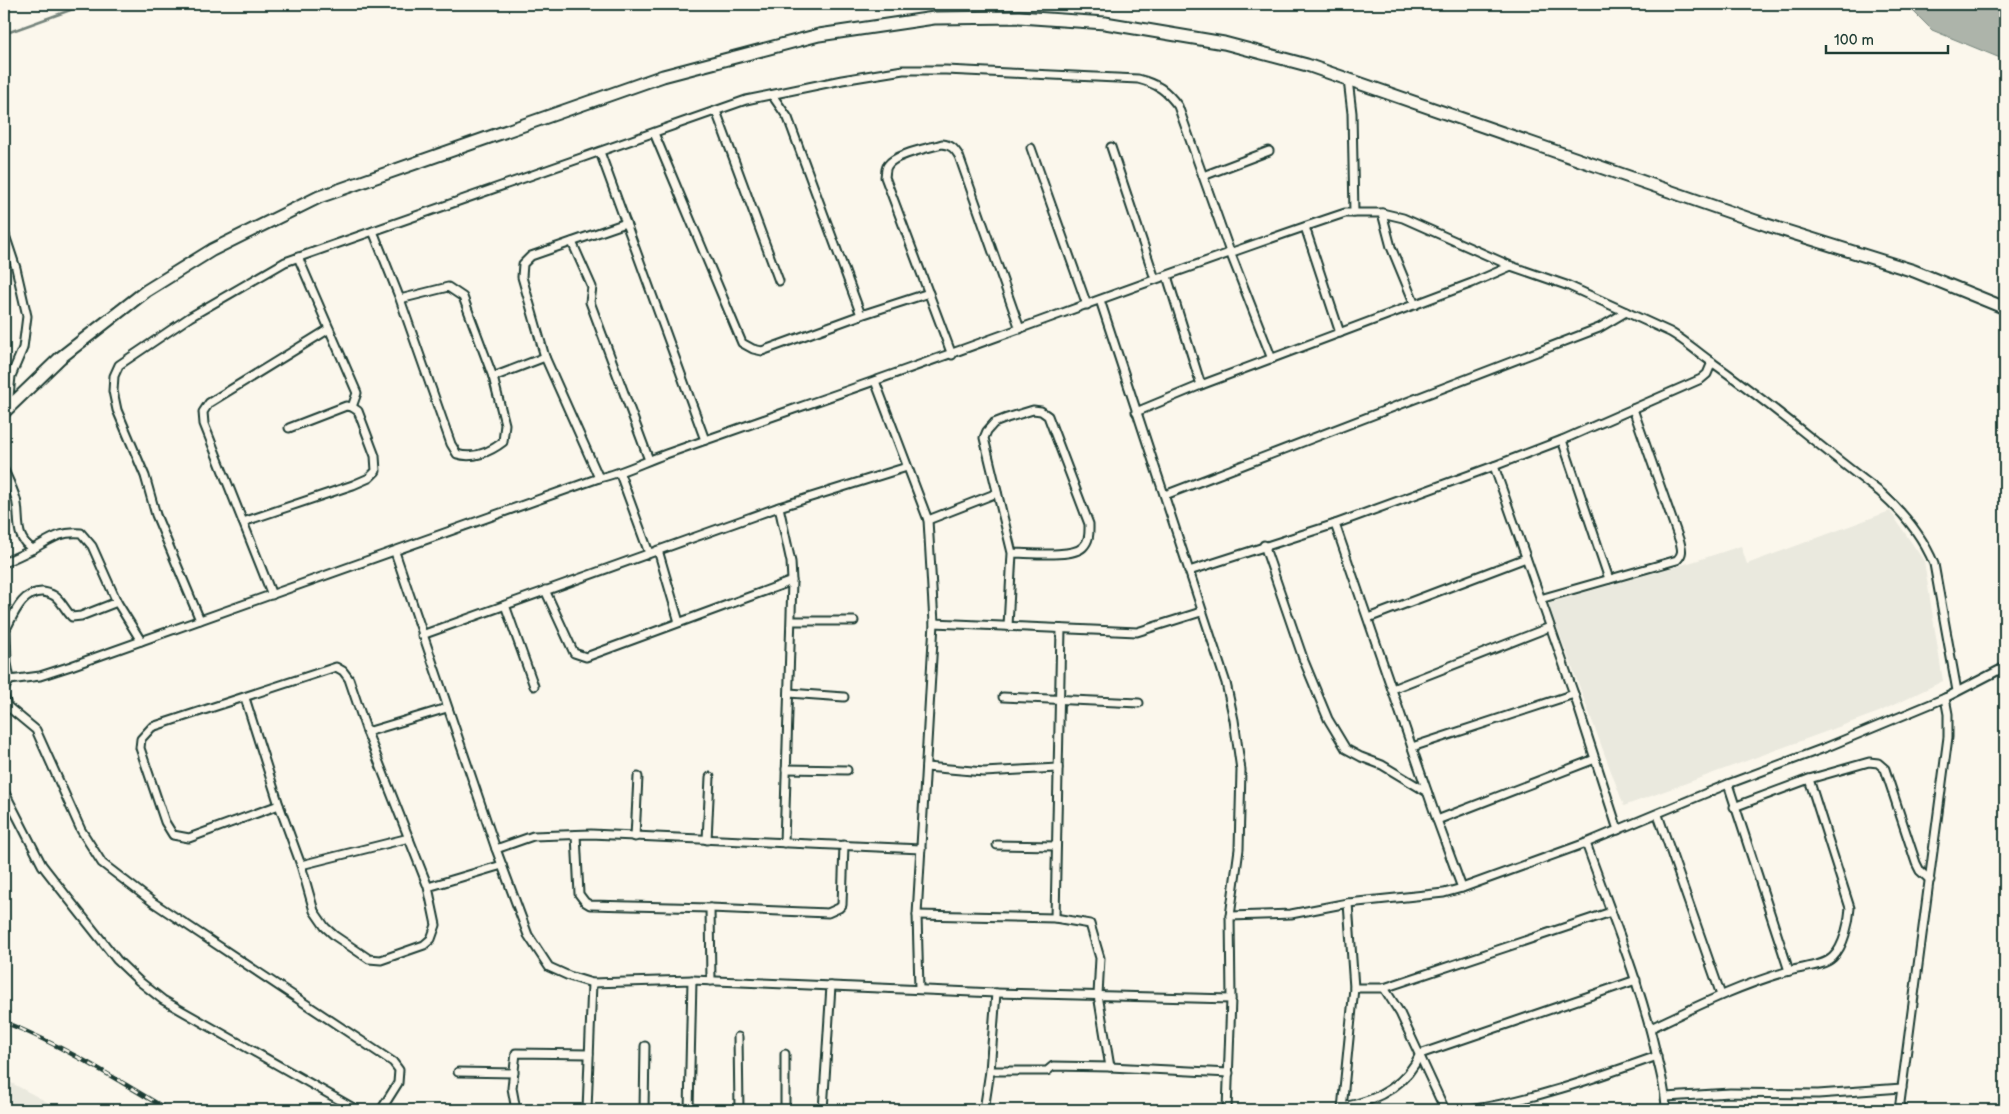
<svg xmlns="http://www.w3.org/2000/svg" width="2009" height="1114" font-family="'Balsamiq Sans',sans-serif">
<style>
.built{fill:#eae9de}
.water{fill:#adb4aa;stroke:#74847b}
.lines{fill:none;stroke-linecap:round;stroke-linejoin:round}
.stream{stroke:#74847b;stroke-width:2.5}
.minor-casing{stroke:#1f3d34;stroke-width:11}
.primary-casing{stroke:#1f3d34;stroke-width:15}
.minor{stroke:#fbf7ec;stroke-width:7}
.primary{stroke:#fbf7ec;stroke-width:11}
.rail-casing{stroke:#1f3d34;stroke-width:4.5}
.rail{stroke:#fbf7ec;stroke-width:2.5;stroke-dasharray:8;stroke-linecap:butt}
</style>
<rect width="100%" height="100%" fill="#fbf7ec"/>
<filter id="ink" filterUnits="userSpaceOnUse"><feTurbulence type="fractalNoise" baseFrequency=".02" numOctaves="2"/><feDisplacementMap in="SourceGraphic" scale="10" xChannelSelector="R" yChannelSelector="G"/><feConvolveMatrix kernelMatrix="1 2 1 2 8 2 1 2 1" color-interpolation-filters="sRGB"/></filter>
<g filter="url(#ink)">
<g class="built">
<path d="M1890 511 1924 561 1943 681 1879 712 1624 806 1548 603 1692 562 1741 546 1747 564Z"/>
<path d="M4 1079 62 1110H4Z"/>
</g>
<path class="water" d="M1906 4H2005V60L1932 30Z"/>
<g class="lines">
<path class="stream" d="M4 34 87 4"/>
<g class="minor-casing">
<g id="minor">
<path d="M1348 80 1352 113 1354 213"/>
<path d="M772 95 788 118 861 315"/>
<path d="M716 111 779 281"/>
<path d="M654 133 742 343 753 349 762 351 861 315 929 293"/>
<path d="M1111 147 1155 279"/>
<path d="M1031 148 1087 305"/>
<path d="M600 152 705 440"/>
<path d="M1203 176 1269 151"/>
<path d="M1382 213 1391 247 1415 305"/>
<path d="M1305 227 1340 333"/>
<path d="M373 231 400 299 451 444 457 454C473 459 490 452 503 442L505 424 493 377 463 297 448 287 400 299"/>
<path d="M4 232 16 268 27 316 23 348 11 376 8 407"/>
<path d="M572 242 592 287 590 302 649 460"/>
<path d="M298 257 357 393 352 407"/>
<path d="M1167 276 1201 385"/>
<path d="M1100 300 1226 683 1234 720 1241 770 1239 849 1230 916 1231 999 1227 1110"/>
<path d="M952 355 885 177C886 172 885 168 888 165 895 154 929 148 942 144 951 145 954 148 959 156L1020 329"/>
<path d="M493 377 545 357"/>
<path d="M875 381 928 520 934 623 917 915 919 989"/>
<path d="M1136 412 1201 385 1472 283 1511 266"/>
<path d="M1562 440 1609 579"/>
<path d="M1494 466 1574 694 1618 830"/>
<path d="M4 470C8 479 13 489 16 499 21 518 13 538 33 549"/>
<path d="M620 474 649 553"/>
<path d="M599 478 545 357 522 277 523 264 531 256 626 223"/>
<path d="M1165 495 1599 328 1626 312"/>
<path d="M928 520 997 493"/>
<path d="M243 522 353 485 369 478 376 471 375 456 358 411 352 407 346 406 289 428"/>
<path d="M1335 524 1437 820 1462 888"/>
<path d="M1264 545 1304 661 1328 719 1346 749 1361 757 1382 765 1427 792"/>
<path d="M658 550 679 622"/>
<path d="M395 552 496 849 528 935 549 967 569 976 592 983 692 980 996 993 1231 999"/>
<path d="M4 563C13 558 24 554 33 549 51 539 60 531 81 533L92 546 117 602 141 641"/>
<path d="M1189 571 1335 524 1494 466 1562 440 1701 379 1707 374 1712 362"/>
<path d="M545 590 574 653 586 657 792 581 791 562 779 507"/>
<path d="M272 595 204 424 203 412 209 403 329 329"/>
<path d="M1540 599 1677 560C1683 554 1682 550 1680 542L1633 409"/>
<path d="M505 605 534 686"/>
<path d="M1368 618 1526 558"/>
<path d="M200 620 156 515 145 476 117 410 113 391 114 376 119 365 190 317 285 262 746 100 842 80 903 70H946L1138 79C1158 84 1166 90 1178 106L1230 252 1272 359"/>
<path d="M792 621H854"/>
<path d="M934 623 1137 632 1201 612"/>
<path d="M1008 626 1012 553 984 438 987 431 994 423 1007 418 1033 410 1041 411 1048 416 1089 524C1089 532 1090 540 1083 547 1072 558 1029 553 1012 553"/>
<path d="M6 629C14 614 22 591 43 592 49 593 53 594 57 598 63 604 66 611 72 617L81 616 117 602"/>
<path d="M422 635 779 507 907 467"/>
<path d="M10 680 40 676 71 666 599 478C623 473 643 462 666 454 709 439 751 424 794 409 978 346 1160 275 1345 213H1382L1403 218 1511 266 1569 286 1670 332C1686 341 1698 353 1713 363 1771 404 1824 450 1880 492 1904 513 1922 535 1934 564L1957 691"/>
<path d="M4 689 10 680 7 663 6 629 4 627"/>
<path d="M1392 689 1550 627"/>
<path d="M789 693 844 697"/>
<path d="M4 695 7 706 36 730 81 830 102 863 154 903 393 1062 399 1070 398 1083 381 1110"/>
<path d="M1003 697 1139 703"/>
<path d="M245 698 279 805"/>
<path d="M367 732 447 708"/>
<path d="M1412 747 1574 694"/>
<path d="M926 767 984 772 1058 768"/>
<path d="M786 769 847 770"/>
<path d="M1728 784 1789 971"/>
<path d="M4 791 42 865 56 883 117 960 139 981 163 1000 357 1110"/>
<path d="M1734 807 1809 779 1869 762 1878 763 1885 769 1916 863 1920 871 1930 880"/>
<path d="M1658 815 1721 995"/>
<path d="M1437 820 1595 759"/>
<path d="M576 835 579 894 585 902 590 905 710 908 828 913 839 908 842 905 844 845"/>
<path d="M635 837 638 777"/>
<path d="M707 840 710 777"/>
<path d="M784 843 792 581"/>
<path d="M1586 843C1611 914 1641 984 1657 1058 1661 1075 1666 1092 1666 1110"/>
<path d="M997 845 1056 846"/>
<path d="M496 849 533 836 591 834 921 849"/>
<path d="M301 865 409 838"/>
<path d="M428 887 436 925 431 939 424 945 381 960 369 959 335 936 325 927 314 911 301 865 279 805 189 838 173 835 165 822 140 748 141 739 152 727 336 667 343 671 349 679 367 732 428 887 502 865"/>
<path d="M710 908 711 981"/>
<path d="M917 915 1055 918 1090 924 1100 958 1098 995 1110 1067"/>
<path d="M1230 916 1291 914 1348 903 1444 893 1462 888 1586 843 1728 784 1827 747 1945 698 2005 667"/>
<path d="M1055 918 1061 629"/>
<path d="M1354 988H1384L1611 912"/>
<path d="M1384 988 1400 1013 1445 1110"/>
<path d="M1651 1028C1697 1006 1744 983 1793 970 1804 967 1824 966 1833 957 1844 946 1849 923 1850 908L1809 779"/>
<path d="M738 1037 739 1110"/>
<path d="M990 1071H1047L1053 1066 1110 1067 1229 1073"/>
<path d="M458 1072 514 1073"/>
<path d="M1666 1097 1730 1093 1818 1094 1902 1088"/>
<path d="M1343 1107C1376 1101 1406 1086 1420 1054L1636 980"/>
<path d="M1342 1109 1354 988 1348 903"/>
<path d="M516 1110 512 1088 516 1053 589 1054"/>
<path d="M587 1110 592 983"/>
<path d="M644 1110 645 1046"/>
<path d="M689 1110 692 980"/>
<path d="M785 1110V1054"/>
<path d="M823 1110 831 986"/>
<path d="M984 1110 990 1071 996 993"/>
<path d="M1469 1110C1534 1100 1595 1078 1657 1056"/>
<path d="M1899 1110 1948 737V714L1945 698"/>
</g>
</g>
<g class="primary-casing">
<path id="primary" d="M4 412 60 358 146 291 212 250 319 197 663 76 819 35 934 18 1019 17 1105 23 1224 43 1307 65 1767 225 1914 271 2005 308"/>
</g>
<use href="#minor" class="minor"/>
<use href="#primary" class="primary"/>
<g class="rail-casing">
<path id="rail" d="M4 1022C62 1045 115 1078 168 1110"/>
</g>
<use href="#rail" class="rail"/>
</g>
</g>
<rect width="2009" height="1114" fill="none" stroke="#fbf7ec" stroke-width="20"/>
<rect x="10" y="10" width="1989" height="1094" fill="none" stroke="#1f3d34" stroke-width="2" filter="url(#ink)"/>
<path d="M1826 45v8h122v-8" fill="none" stroke="#1f3d34" stroke-width="2.5"/>
<text x="1834" y="45" font-size="15" fill="#1f3d34" stroke="#fbf7ec" stroke-width="4" paint-order="stroke">100 m</text>
</svg>
